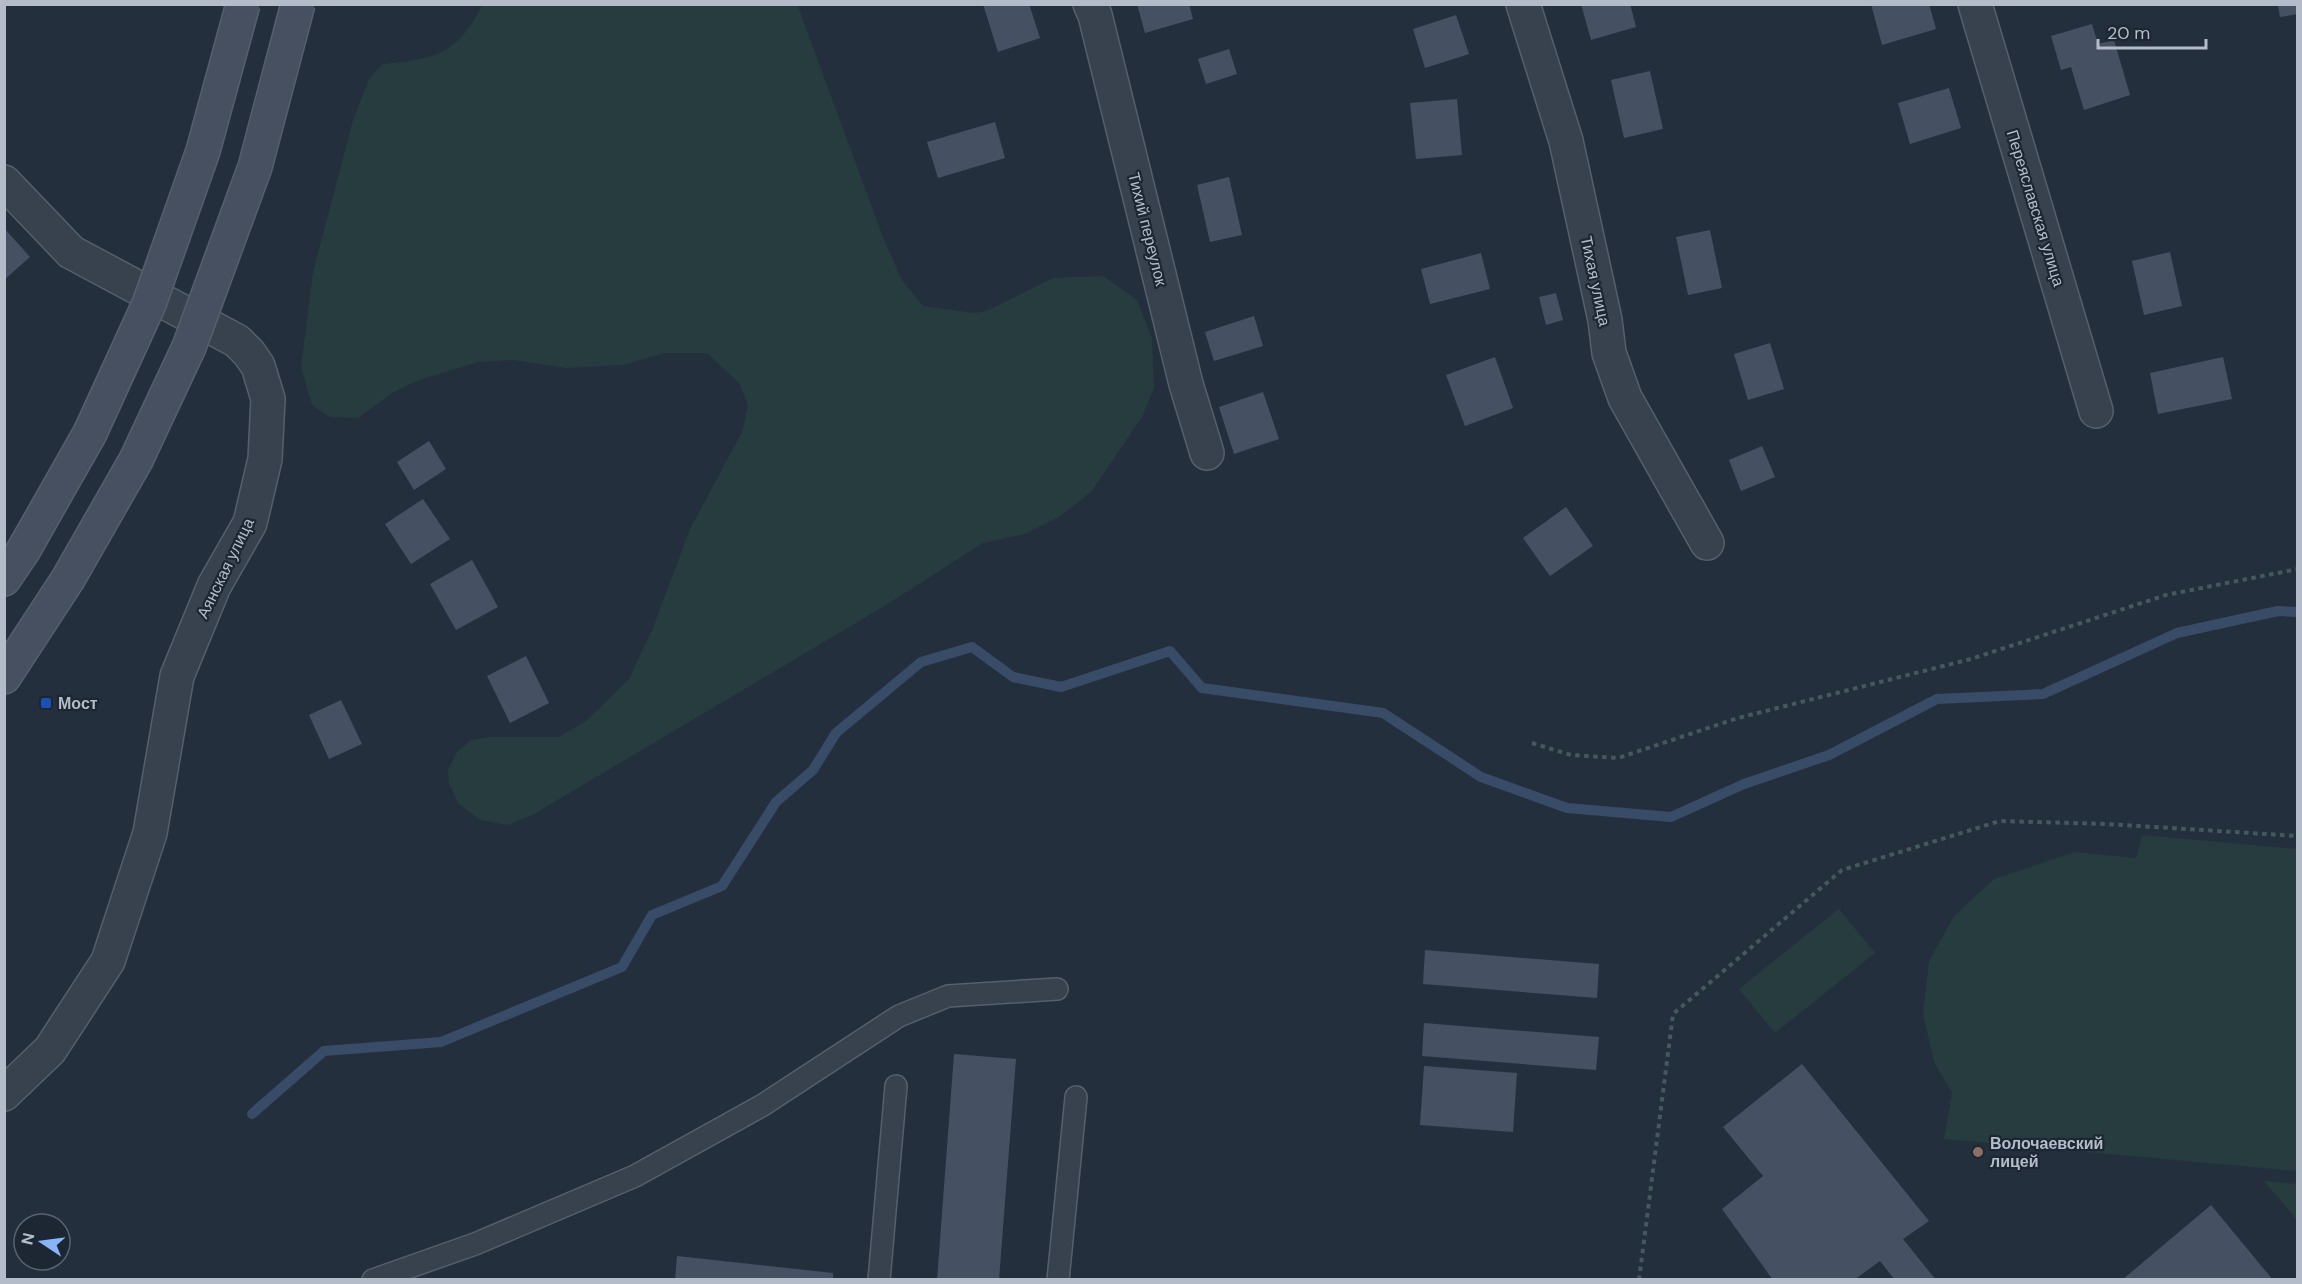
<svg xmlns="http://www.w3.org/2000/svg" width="2302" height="1284" font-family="'DM Sans',sans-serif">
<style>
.green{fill:#263c3f}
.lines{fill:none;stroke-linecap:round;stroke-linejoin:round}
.stream{stroke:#394c67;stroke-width:10}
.building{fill:#455162}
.service-casing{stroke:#565f6c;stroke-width:24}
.minor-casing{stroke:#565f6c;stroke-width:36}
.secondary-casing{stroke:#565f6c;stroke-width:36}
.path{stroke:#44595c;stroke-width:4;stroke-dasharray:4.5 4.5;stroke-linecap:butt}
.service{stroke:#38414e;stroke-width:21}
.minor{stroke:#38414e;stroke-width:33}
.secondary{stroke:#465061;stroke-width:33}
.secondary-bridge-casing{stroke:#565f6c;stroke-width:36;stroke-linecap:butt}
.secondary-bridge{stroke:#465061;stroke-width:33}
.transit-dot{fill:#1a4fb4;stroke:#1d2633;stroke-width:2}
.education-dot{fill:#8d6e63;stroke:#1d2633;stroke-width:2}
.labels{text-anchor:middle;stroke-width:4.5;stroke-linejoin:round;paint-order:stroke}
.street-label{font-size:16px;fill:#b4bcc9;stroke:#1d2633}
.poi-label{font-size:16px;font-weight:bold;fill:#b4bcc9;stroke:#1d2633;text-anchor:start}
</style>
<rect width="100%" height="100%" fill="#242f3e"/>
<g class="green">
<path d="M797 4 883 237 902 280 923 306 974 313 987 311 1053 278 1103 276 1137 300 1152 338 1154 388 1142 417 1091 492 1059 517 1025 534 983 543 886 605 534 814 508 825 480 820 458 803 449 783 448 770 457 752 471 740 489 737H559L586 721 629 679 652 630 690 529 742 432 748 405 739 383 707 353H665L623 365 566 368 514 360 478 362 419 380 394 392 358 418 330 417 312 405 301 367 313 272 353 120 370 77 383 64C435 59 458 54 482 5Z"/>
<path d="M2142 835 2297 849V1171L1944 1139 1952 1093 1934 1062 1923 1013 1929 961 1954 916 1994 879 2075 852 2136 858Z"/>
<path d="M1839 909 1875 953 1775 1033 1739 989Z"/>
<path d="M2264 1181 2297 1184V1220Z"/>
</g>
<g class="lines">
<path class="stream" d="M252 1114 324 1051 441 1042 622 967 652 915 722 886 776 802 813 770 836 733 921 662 972 647 1013 677 1061 687 1170 651 1202 688 1383 713 1481 777 1567 808 1671 817 1744 784 1829 755 1937 699 2043 694 2177 633 2278 611 2298 612"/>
</g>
<g class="building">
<path d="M983 4H1029L1040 38 998 52Z"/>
<path d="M1137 4H1189L1193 19 1145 33Z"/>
<path d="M1581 4H1630L1636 27 1591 40Z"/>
<path d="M1871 4H1929L1936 29 1882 45Z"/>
<path d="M2298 4V14L2280 17 2278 5Z"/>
<path d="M1456 15 1469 54 1425 68 1413 29Z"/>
<path d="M2092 24 2098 44 2114 40 2130 95 2084 110 2071 67 2061 70 2051 36Z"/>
<path d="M1229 49 1237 74 1206 84 1198 59Z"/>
<path d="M1650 71 1663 129 1624 138 1611 80Z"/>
<path d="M1949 88 1961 128 1910 144 1898 103Z"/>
<path d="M1457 99 1462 155 1416 159 1410 103Z"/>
<path d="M995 122 1005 158 938 178 927 142Z"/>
<path d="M1229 177 1242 235 1210 242 1197 185Z"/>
<path d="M4 228 30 257 4 280Z"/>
<path d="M1710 230 1722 288 1688 295 1676 237Z"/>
<path d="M2170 252 2182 306 2144 315 2132 261Z"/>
<path d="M1481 253 1490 289 1430 304 1421 269Z"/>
<path d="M1556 293 1563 320 1546 325 1539 297Z"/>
<path d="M1254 316 1263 346 1214 361 1205 332Z"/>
<path d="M1770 343 1784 389 1748 400 1734 354Z"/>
<path d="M1495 357 1513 408 1465 426 1446 375Z"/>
<path d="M2223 357 2232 399 2158 414 2150 373Z"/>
<path d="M1263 392 1279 439 1234 454 1219 407Z"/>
<path d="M429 441 446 469 414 490 397 462Z"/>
<path d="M1762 446 1775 477 1741 491 1729 460Z"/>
<path d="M423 499 450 539 411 564 385 524Z"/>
<path d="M1566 507 1593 546 1550 576 1523 538Z"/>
<path d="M472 560 498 607 456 630 430 584Z"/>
<path d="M526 656 549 703 510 723 487 676Z"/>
<path d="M341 700 362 744 329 759 309 715Z"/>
<path d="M1425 950 1599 964 1597 998 1423 984Z"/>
<path d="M1424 1023 1599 1037 1596 1070 1422 1056Z"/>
<path d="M954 1054 1016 1059 999 1280H937Z"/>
<path d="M1802 1064 1929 1221 1903 1239 1936 1280H1895L1880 1261 1854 1280H1773L1722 1209 1763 1176 1723 1127Z"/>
<path d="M1424 1066 1517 1073 1513 1132 1420 1125Z"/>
<path d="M2211 1205 2273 1280H2122Z"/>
<path d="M677 1256 833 1273V1280H675Z"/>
</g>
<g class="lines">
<g class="service-casing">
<g id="service">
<path d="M373 1280 475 1244 635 1176 763 1105 899 1016 948 996 1057 989"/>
<path d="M879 1280 896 1086"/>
<path d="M1058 1280 1076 1097"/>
</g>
</g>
<g class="minor-casing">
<g id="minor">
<path d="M1090 4 1095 15 1186 384 1207 453"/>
<path d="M1523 4 1566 141 1605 320 1609 353 1625 398 1707 543"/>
<path d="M1975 4 2096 411"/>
<path d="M4 182 71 252 237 341 249 353 258 366 268 399 265 459 250 523 214 586 177 676 150 833 108 961 50 1050 4 1094"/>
</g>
</g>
<g class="secondary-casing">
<g id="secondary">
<path d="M4 579 23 551 90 433"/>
<path d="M4 677 68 579 136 460"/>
</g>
</g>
<g class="path">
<path d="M1532 743 1571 755 1618 758 1738 718 1971 659 2166 595 2298 569"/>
<path d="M1639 1280 1673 1014 1842 870 2000 821 2107 824 2298 836"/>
</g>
<use href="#service" class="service"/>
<use href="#minor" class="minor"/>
<use href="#secondary" class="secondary"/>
<g class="secondary-bridge-casing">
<g id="secondary-bridge">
<path d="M90 433 149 304 203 151 243 4"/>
<path d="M136 460 189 347 255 167 298 4"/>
</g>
</g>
<use href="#secondary-bridge" class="secondary-bridge"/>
</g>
<rect class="transit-dot" x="40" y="697" width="12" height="12" rx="3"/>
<circle class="education-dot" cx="1978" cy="1152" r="6"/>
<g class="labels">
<g class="street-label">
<text transform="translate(2036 208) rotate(73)" y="6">Переяславская улица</text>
<text transform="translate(1148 229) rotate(76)" y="6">Тихий переулок</text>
<text transform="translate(1596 281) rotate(78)" y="6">Тихая улица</text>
<text transform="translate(225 568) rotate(-64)" y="6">Аянская улица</text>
</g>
<g class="poi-label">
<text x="58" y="709">Мост</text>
<text x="1990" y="1149">Волочаевский<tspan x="1990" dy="18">лицей</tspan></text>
</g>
</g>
<rect width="2302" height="1284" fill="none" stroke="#b4bcc9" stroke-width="12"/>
<g transform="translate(42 1242) rotate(283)"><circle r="28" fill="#1d2633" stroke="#59626f" stroke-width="1.5"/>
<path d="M0-4.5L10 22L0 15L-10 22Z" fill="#8ab4f8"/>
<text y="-9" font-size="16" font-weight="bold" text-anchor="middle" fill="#b4bcc9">N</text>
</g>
<path d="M2098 39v9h108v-9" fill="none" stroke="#b4bcc9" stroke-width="3"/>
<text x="2107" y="39" font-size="18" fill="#b4bcc9" stroke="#1d2633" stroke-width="4.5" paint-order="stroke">20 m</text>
</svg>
